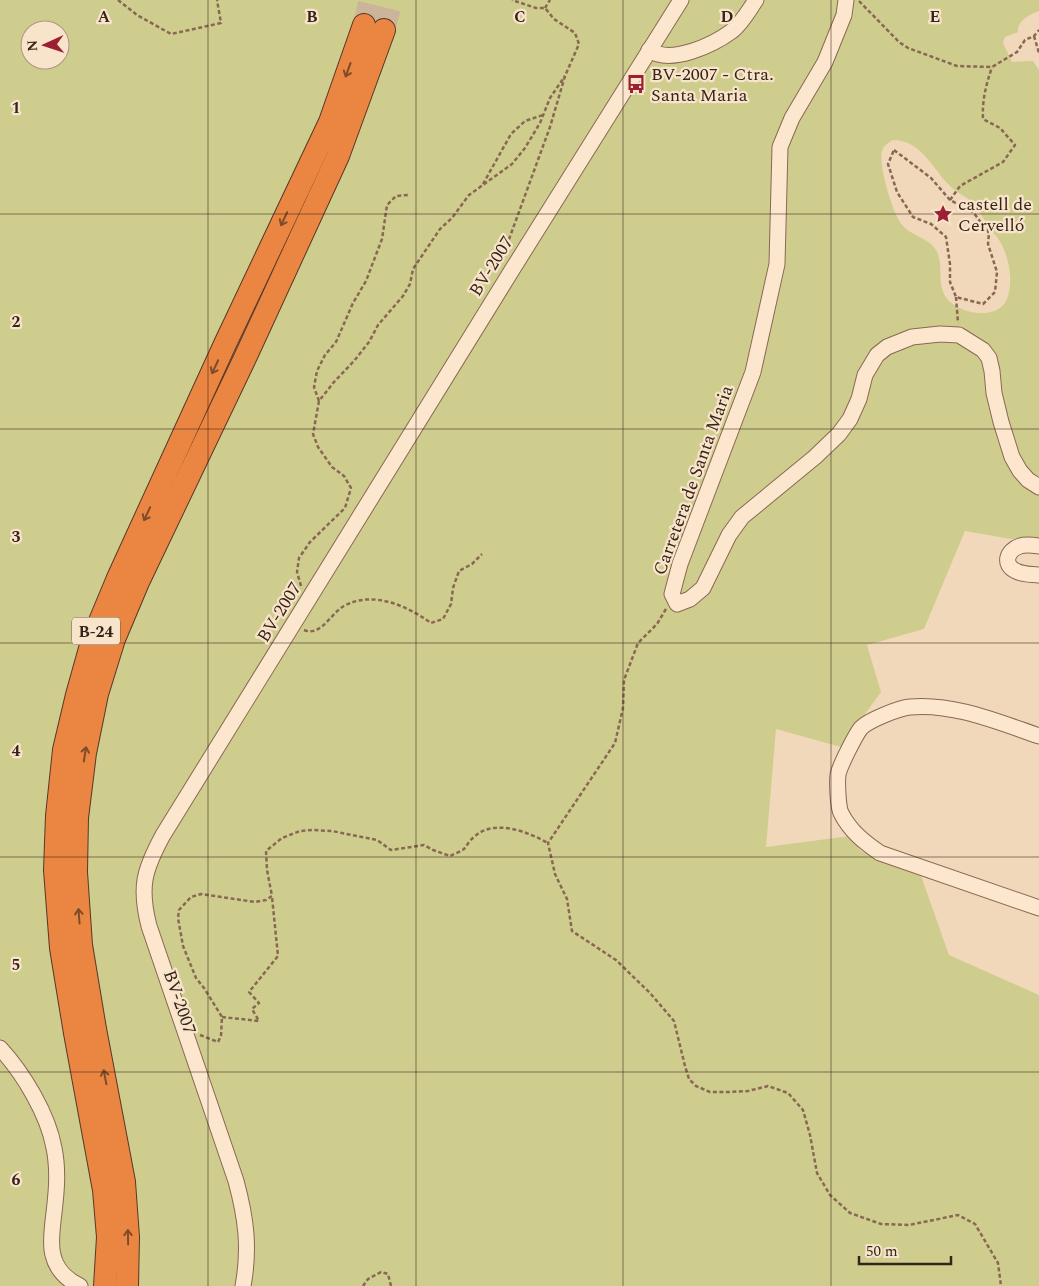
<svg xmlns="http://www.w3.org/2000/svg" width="1039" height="1286" font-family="Spectral,serif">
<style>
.green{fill:#cfcd8e;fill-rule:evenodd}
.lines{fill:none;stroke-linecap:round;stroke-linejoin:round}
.highway-tunnel{stroke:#ccb49a;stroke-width:22;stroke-dasharray:22 11;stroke-linecap:butt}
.minor-casing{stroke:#896853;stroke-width:17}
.highway-casing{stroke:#563729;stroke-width:24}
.path{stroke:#896853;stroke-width:2.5;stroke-dasharray:4 2.5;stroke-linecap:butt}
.minor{stroke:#fce7ce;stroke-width:15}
.highway{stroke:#ea8642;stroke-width:22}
.oneway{stroke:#7f4b2a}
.grid{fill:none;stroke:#37231a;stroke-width:1;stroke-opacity:0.55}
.labels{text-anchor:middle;stroke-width:4.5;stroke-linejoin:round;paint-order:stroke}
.shield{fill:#f8e4ca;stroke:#715d4f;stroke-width:1}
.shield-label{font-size:16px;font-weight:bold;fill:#37231a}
.poi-label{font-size:18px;fill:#37231a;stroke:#f8e4ca;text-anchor:start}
.street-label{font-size:18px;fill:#37231a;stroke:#f8e4ca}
.grid-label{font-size:16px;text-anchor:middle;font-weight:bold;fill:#37231a;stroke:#f8e4ca;stroke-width:4.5;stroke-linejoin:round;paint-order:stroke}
</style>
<rect width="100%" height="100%" fill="#f1d8ba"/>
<path class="green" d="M0 0H1039V11C1029 15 1017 21 1018 32L1005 37 1003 43 1012 62 1033 61 1039 70V544L965 531 924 629 867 645 881 692 841 747 776 729 766 847 850 836 861 851 920 873 949 955 1039 995V1286H0ZM30 30H60V60H30ZM893 140C921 140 932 168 949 185 955 192 964 195 971 201 979 209 984 220 990 229 992 232 995 234 997 237 1009 254 1014 280 1007 299 997 323 953 313 944 294 937 280 944 263 936 250 929 238 912 236 903 226 893 216 878 164 882 151 884 145 888 143 893 140Z"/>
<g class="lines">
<g class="highway-tunnel">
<path d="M364 25 370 0"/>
<path d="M384 30 392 0"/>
</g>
<g class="minor-casing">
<g id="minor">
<path d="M846 0 844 15 825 62 792 118 780 147 777 264 753 372 680 564 672 594 677 604 690 599 703 588 729 535 742 517 815 457 839 434 850 419 859 399 865 375 877 355 887 347 912 337 940 334 959 335 983 350 989 358 992 371 994 393 1001 422 1012 457 1020 471 1028 480 1039 487"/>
<path d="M649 50C671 65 713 45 732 31 742 23 749 10 756 0"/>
<path d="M1039 546C1032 545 1026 544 1020 546 1007 550 1002 565 1016 571 1023 575 1032 574 1039 575"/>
<path d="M1039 736C998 722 954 703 910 707 899 708 869 720 861 728 856 734 839 767 838 775 837 782 838 807 841 813 850 831 864 842 880 853L1039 908"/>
<path d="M0 1048C23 1073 48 1114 54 1148 59 1172 56 1197 53 1221 52 1232 50 1244 53 1255 56 1269 67 1280 80 1286"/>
<path d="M243 1286C250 1248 246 1218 236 1181L149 926C139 887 144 870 163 835L512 270 681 0"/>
</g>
</g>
<g class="highway-casing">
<g id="highway">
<path d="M105 1286 108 1237 104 1190 75 1033 61 948 55 870 57 816 64 750 77 695 93 638 118 578 225 344 330 122 364 25"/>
<path d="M127 1286 128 1237 124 1182 95 1029 81 945 76 872 77 818 85 753 97 694 114 639 138 582 245 358 338 156 384 30"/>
</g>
</g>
<g class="path">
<path d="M118 0 137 15 171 34 221 23 217 0"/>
<path d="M859 1 899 42 908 48 957 66 992 67 1017 52 1025 40 1034 36 1039 30"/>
<path d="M545 8 550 0"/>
<path d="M1034 36 1039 53"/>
<path d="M894 150 931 178 950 200 973 212 989 233 988 244 997 272 995 292 983 304 956 297 950 282V264L946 237 931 224 913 217 897 192 888 164Z"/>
<path d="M483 184 511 134 525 121 543 115"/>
<path d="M950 200 960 186 1003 162 1015 145 1000 128 983 119C982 100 986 85 992 67"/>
<path d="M506 252 508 242 550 127 565 76 579 44 575 33 554 19 545 8H536L512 0"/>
<path d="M956 297 958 323"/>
<path d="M319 401 314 387 317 371 325 355 336 342 353 303 366 281 382 239 387 205 396 196 408 195"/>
<path d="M301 586 297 572 299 558 310 542 345 508 351 488 344 476 332 467 318 447 313 434 319 401 334 382 354 361 369 342 378 325 403 296 410 284 413 269 440 229 452 218 469 195 512 164 525 148 540 123 550 98 565 76"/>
<path d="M666 609 657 624 638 643 624 680 623 708 615 743 548 843 555 874 567 899 572 931 616 960 650 993 674 1021 685 1066 689 1079 696 1086 710 1092H729L748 1091 768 1086 788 1093 803 1110 810 1135 817 1173 830 1195 850 1213 881 1224 909 1225 958 1215 975 1224 998 1263 1001 1286"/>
<path d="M304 630C321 637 331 613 344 606 373 590 407 606 431 623L443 619 451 604 453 588 459 571 472 564 482 554"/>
<path d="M222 1017 259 1021 252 1009 259 1003 249 992 278 956 272 897"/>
<path d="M200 1035 218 1042 221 1036 222 1017 204 988 196 978 183 946 178 918 179 910 191 897 201 894 255 902 266 900 272 896 267 870 266 851 282 838 300 831 312 830 332 831 377 840 391 850 424 845 433 850 450 856C454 854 460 852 464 849 467 845 470 840 474 837 494 818 528 832 548 843"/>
<path d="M363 1286 368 1279 381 1272 388 1274 391 1286"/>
</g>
<use href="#minor" class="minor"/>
<use href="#highway" class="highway"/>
</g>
<defs><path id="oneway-shaft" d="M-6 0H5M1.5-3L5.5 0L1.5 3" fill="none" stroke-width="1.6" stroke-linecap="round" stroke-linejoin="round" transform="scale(1.25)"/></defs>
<g class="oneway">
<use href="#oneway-shaft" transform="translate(348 70) rotate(110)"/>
<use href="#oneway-shaft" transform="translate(284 219) rotate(115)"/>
<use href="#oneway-shaft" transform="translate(215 367) rotate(115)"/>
<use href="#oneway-shaft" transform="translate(147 514) rotate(115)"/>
<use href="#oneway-shaft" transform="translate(85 754) rotate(-81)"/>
<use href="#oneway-shaft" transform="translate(79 916) rotate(-94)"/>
<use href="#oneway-shaft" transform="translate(105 1077) rotate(-101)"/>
<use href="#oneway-shaft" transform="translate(128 1237) rotate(-91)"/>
</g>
<path class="grid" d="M208 0V1286M416 0V1286M623 0V1286M831 0V1286M0 214H1039M0 429H1039M0 643H1039M0 857H1039M0 1072H1039"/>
<defs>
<g id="bus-bare" transform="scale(1.5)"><path d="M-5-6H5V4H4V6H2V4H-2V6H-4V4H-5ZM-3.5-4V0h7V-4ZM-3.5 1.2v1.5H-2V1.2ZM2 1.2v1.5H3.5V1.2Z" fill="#9d1f33" stroke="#f8e4ca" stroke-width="2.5" paint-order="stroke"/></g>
<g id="sight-bare" transform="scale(1.5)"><path d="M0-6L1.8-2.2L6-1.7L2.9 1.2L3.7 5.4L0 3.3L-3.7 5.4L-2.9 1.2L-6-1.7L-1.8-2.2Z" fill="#9d1f33" stroke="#f8e4ca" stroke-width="2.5" paint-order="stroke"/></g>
</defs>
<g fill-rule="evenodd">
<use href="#bus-bare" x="636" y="84"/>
<use href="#sight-bare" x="943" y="214"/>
</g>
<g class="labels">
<rect class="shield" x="72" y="617.5" width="48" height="27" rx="4"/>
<g class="shield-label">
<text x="96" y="637">B-24</text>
</g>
<g class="poi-label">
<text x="651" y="80">BV-2007 - Ctra.<tspan x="651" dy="21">Santa Maria</tspan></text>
<text x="958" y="210">castell de<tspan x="958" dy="21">Cervelló</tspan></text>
</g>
<g class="street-label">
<text transform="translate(491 266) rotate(-58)" y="6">BV-2007</text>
<text transform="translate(693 480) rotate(-70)" y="6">Carretera de Santa Maria</text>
<text transform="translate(279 612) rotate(-58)" y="6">BV-2007</text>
<text transform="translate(180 1002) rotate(71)" y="6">BV-2007</text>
</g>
</g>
<g class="grid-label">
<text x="104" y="22">A</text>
<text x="312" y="22">B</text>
<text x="520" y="22">C</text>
<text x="727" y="22">D</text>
<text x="935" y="22">E</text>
<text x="16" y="113">1</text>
<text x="16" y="327">2</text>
<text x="16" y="542">3</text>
<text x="16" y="756">4</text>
<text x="16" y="970">5</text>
<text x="16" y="1185">6</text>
</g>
<g transform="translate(45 45) rotate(267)"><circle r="24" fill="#f8e4ca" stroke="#ab9784"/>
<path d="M0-4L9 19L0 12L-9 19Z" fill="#9d1f33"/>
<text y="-8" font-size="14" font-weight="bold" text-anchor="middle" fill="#37231a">N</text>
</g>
<path d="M859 1256v8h92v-8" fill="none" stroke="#37231a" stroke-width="2.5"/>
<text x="866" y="1256" font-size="15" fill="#37231a" stroke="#f8e4ca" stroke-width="4" paint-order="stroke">50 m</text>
</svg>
